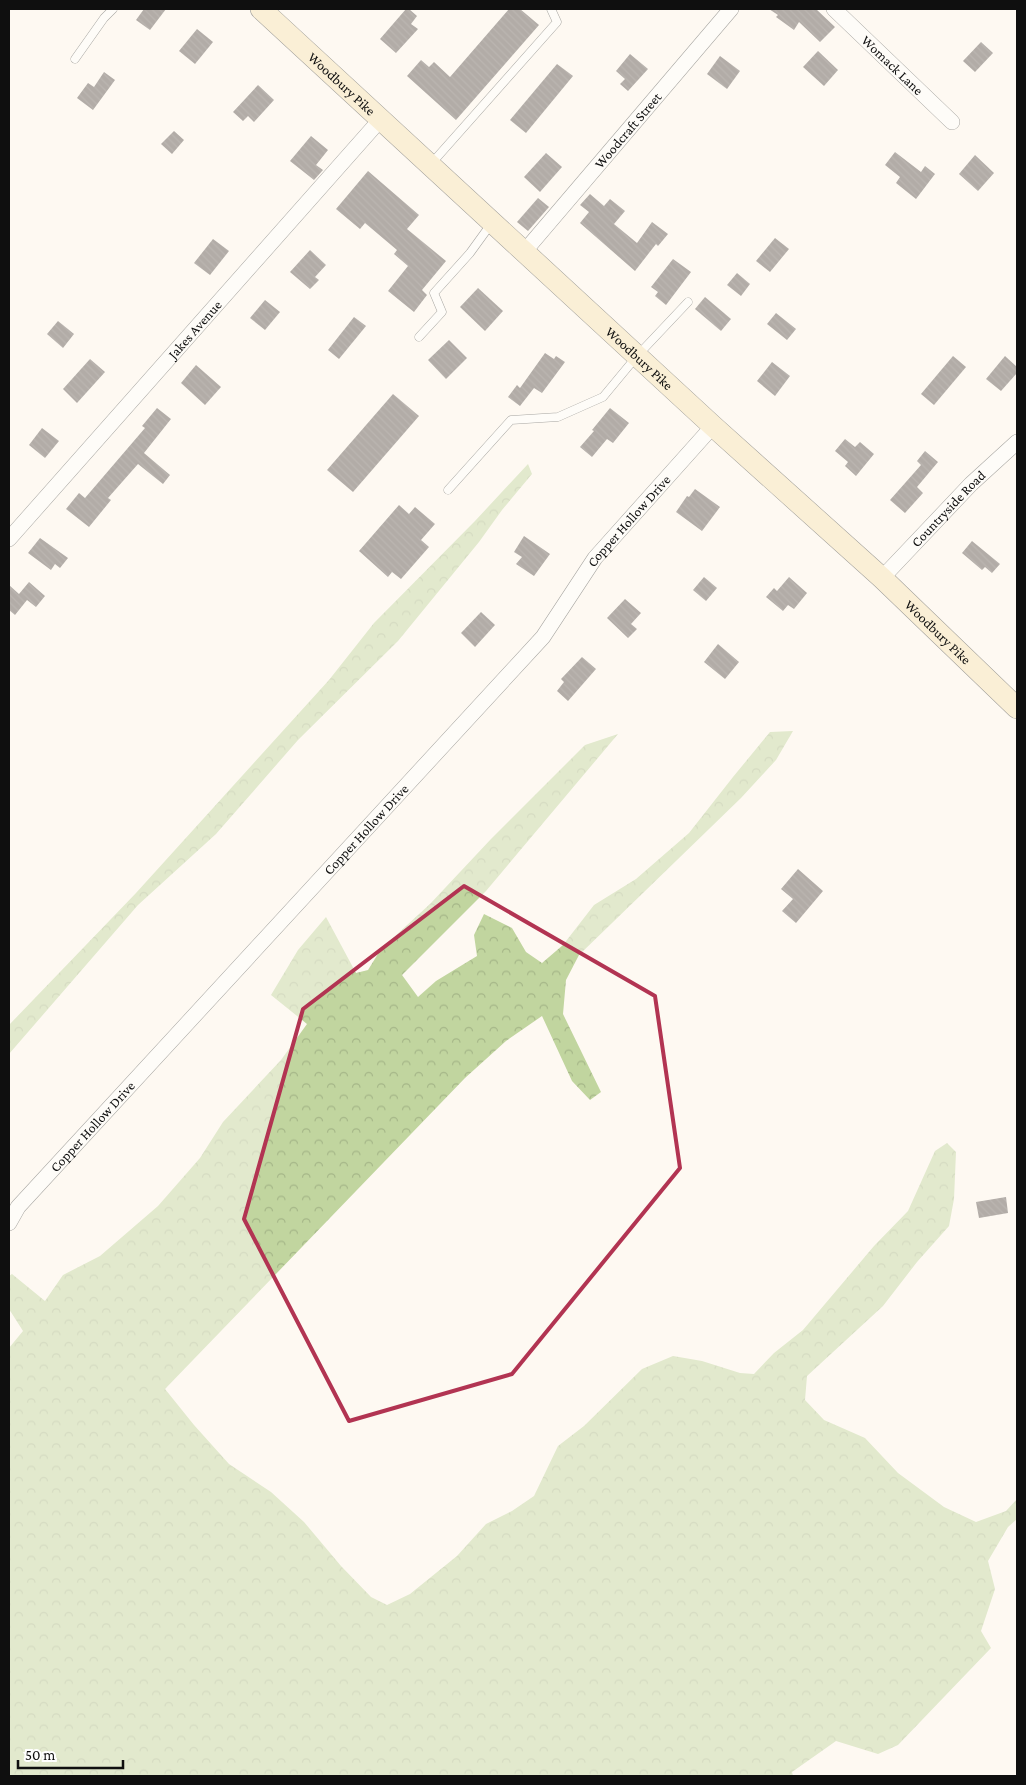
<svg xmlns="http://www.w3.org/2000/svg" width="1026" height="1785" font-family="'Crimson Pro',serif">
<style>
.forest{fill:url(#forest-crowns)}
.building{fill:url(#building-back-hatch)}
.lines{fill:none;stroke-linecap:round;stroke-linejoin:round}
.lane-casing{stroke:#424242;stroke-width:9}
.street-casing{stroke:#424242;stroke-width:16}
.secondary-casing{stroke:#313131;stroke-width:22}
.lane{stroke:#fff;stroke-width:8}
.street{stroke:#fff;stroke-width:15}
.secondary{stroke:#f7e3b3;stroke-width:21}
.marked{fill:none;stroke:#b23452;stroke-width:4;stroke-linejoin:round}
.labels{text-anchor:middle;stroke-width:5;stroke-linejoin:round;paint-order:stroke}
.street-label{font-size:14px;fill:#0f0f0f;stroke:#fff}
</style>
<defs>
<pattern id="forest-crowns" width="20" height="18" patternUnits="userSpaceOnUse" patternTransform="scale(1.25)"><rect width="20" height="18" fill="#c1d59f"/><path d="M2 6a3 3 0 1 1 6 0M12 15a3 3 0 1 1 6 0" fill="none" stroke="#a5b688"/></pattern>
<pattern id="building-back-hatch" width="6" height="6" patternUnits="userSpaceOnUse" patternTransform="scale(1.25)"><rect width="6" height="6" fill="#574e4c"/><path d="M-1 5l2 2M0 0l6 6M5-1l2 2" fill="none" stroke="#6a6361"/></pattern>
</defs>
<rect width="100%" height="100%" fill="#fef9f2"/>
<g class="forest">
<path d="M528 464 532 474 502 510 479 542 398 641 298 740 216 834 138 905 9 1054V1025L136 893 329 680 374 623 475 521Z"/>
<path d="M793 731 776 760 741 798 579 955 566 980 563 1014 601 1092 590 1100 572 1081 542 1016 506 1041 465 1078 165 1389 194 1425 229 1464 271 1492 304 1522 341 1566 371 1597 387 1605 410 1594 457 1556 486 1524 512 1511 534 1496 558 1446 584 1426 642 1369 673 1356 702 1361 740 1373 754 1374 774 1353 803 1330 874 1246 908 1211 935 1151 947 1143 956 1152 954 1199 949 1226 917 1262 883 1306 807 1376 805 1400 824 1420 865 1438 898 1473 944 1507 976 1522 1006 1511 1017 1499V1519L1008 1527 988 1561 995 1589 981 1631 991 1648 898 1745 878 1754 836 1741 792 1772 793 1776H9V1348L23 1331 9 1309V1276L12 1274 45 1301 63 1275 100 1256 158 1206 200 1158 223 1122 281 1060 307 1024 271 995 298 950 326 917 356 973 368 970 381 949 430 904 491 839 585 745 618 734 486 891 402 975 418 997 436 981 477 956 474 935 484 914 512 928 526 952 542 963 563 945 594 905 636 879 689 833 733 777 770 732Z"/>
</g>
<g class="building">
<path d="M144 9H166L150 30 136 20Z"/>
<path d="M406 9H409L417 16 411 24 418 29 396 53 380 39Z"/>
<path d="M509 9H520L539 25 456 120 407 76 421 60 429 67 434 62 450 77Z"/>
<path d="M769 9H816L835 27 820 42 799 22 794 30 776 17 778 15Z"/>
<path d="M197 29 213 42 195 64 179 51Z"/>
<path d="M981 42 993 53 975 72 963 61Z"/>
<path d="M818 51 838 70 824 86 803 67Z"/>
<path d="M630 54 648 69 628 91 620 84 625 79 616 71Z"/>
<path d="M720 56 740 71 727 89 707 74Z"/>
<path d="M557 64 573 76 526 133 510 120Z"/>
<path d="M104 72 115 80 93 110 77 98 88 83 94 87Z"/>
<path d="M258 85 274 100 254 122 248 116 243 121 233 112Z"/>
<path d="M174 131 184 140 172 154 161 144Z"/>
<path d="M311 136 328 150 316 165 323 170 314 180 290 161Z"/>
<path d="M895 152 921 172 925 166 935 174 916 199 896 183 900 177 885 165Z"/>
<path d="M546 153 562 167 540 192 524 177Z"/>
<path d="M975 155 994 173 978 191 959 174Z"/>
<path d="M368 171 419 215 407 229 446 261 422 290 427 295 414 312 388 291 408 266 394 254 397 250 365 223 360 229 336 209Z"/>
<path d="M590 194 604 206 610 199 625 211 614 224 637 243 652 222 668 234 658 246 656 244 635 271 580 223 589 212 580 205Z"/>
<path d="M538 198 549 207 528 231 517 222Z"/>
<path d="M775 238 789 249 770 272 756 261Z"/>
<path d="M213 239 229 251 210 275 194 263Z"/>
<path d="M310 250 326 265 315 277 319 280 310 289 290 272Z"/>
<path d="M673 259 691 272 666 305 655 296 658 292 651 287Z"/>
<path d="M737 273 750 284 741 296 727 285Z"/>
<path d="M478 288 503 311 485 331 460 307Z"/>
<path d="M705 297 731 319 721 331 695 309Z"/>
<path d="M265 300 280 312 265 330 250 318Z"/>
<path d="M776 313 796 329 787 340 767 324Z"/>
<path d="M354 317 366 326 339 359 328 350Z"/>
<path d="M58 321 74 334 63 348 47 334Z"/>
<path d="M449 340 467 358 446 379 428 360Z"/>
<path d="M545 353 554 359 556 356 565 362 542 393 534 388 520 406 508 397 517 385 520 388Z"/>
<path d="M953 356 966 367 934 405 921 394Z"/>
<path d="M1005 356 1017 367V373L1001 391 986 379Z"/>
<path d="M90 359 105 372 77 403 63 389Z"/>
<path d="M772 362 790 376 775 396 757 381Z"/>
<path d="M196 365 221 387 205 405 181 383Z"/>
<path d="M393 394 419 416 353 492 327 470Z"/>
<path d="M157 408 171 419 144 453 170 475 163 484 138 464 108 498 111 500 89 527 66 509 79 493 85 498 145 428 142 426Z"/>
<path d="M610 408 629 423 613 443 607 439 592 457 580 447 594 431 592 430Z"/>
<path d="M42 428 59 441 45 458 29 445Z"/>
<path d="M845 439 855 447 860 442 874 454 856 476 845 466 848 462 835 451Z"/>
<path d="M925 451 938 462 917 487 923 493 905 513 890 500 921 465 917 461Z"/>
<path d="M695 489 720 507 702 531 676 512 687 496 689 497Z"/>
<path d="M399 505 409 514 415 507 435 524 421 540 429 547 401 579 392 572 388 577 359 551Z"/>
<path d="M524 536 550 554 534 576 516 564 522 557 514 552Z"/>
<path d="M40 538 68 558 60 568 55 564 51 570 28 553Z"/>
<path d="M972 541 1000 564 992 573 985 567 982 570 962 553Z"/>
<path d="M704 577 717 588 706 601 693 590Z"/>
<path d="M789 577 807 593 794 609 788 605 783 611 766 597 774 588 777 591Z"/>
<path d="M29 582 45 596 36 607 27 600 15 615 9 610V585L19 594Z"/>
<path d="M625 599 641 613 631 624 637 629 628 638 607 618Z"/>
<path d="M481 612 495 625 475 647 461 633Z"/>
<path d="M718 644 739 662 725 679 704 662Z"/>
<path d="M582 657 596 669 568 701 557 691 564 682 561 679Z"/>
<path d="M798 869 823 891 796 923 782 911 793 899 781 889Z"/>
<path d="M1006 1197 1008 1213 979 1218 976 1202Z"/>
</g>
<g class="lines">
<g class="lane-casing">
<g id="lane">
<path d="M75 59 104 18 113 9"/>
<path d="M431 164 557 22 551 9"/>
<path d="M419 337 442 312 434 293 470 253 491 224"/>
<path d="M448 490 511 420 558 417 603 397 637 356 688 302"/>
</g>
</g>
<g class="street-casing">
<g id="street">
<path id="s1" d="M834 9 952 122"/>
<path id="s2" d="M524 252 731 9"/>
<path id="s3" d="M9 539 380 120"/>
<path id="s4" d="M882 578 971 484 1017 442"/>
<path id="s5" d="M9 1223 18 1207 543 637 595 558 713 426"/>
</g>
</g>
<g class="secondary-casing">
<g id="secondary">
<path id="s6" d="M261 9 713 426 882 578 1017 708"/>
</g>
</g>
<use href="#lane" class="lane"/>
<use href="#street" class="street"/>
<use href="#secondary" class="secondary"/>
</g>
<path d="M0 0H1026V1785H0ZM464 886 655 996 680 1168 512 1374 349 1421 244 1219 303 1009Z" fill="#fef9f2" fill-opacity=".55" fill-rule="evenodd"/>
<path class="marked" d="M464 886 655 996 680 1168 512 1374 349 1421 244 1219 303 1009Z"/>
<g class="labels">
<g class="street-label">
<text dy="5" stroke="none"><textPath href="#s1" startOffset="81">Womack Lane</textPath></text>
<text dy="5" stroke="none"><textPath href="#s6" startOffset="110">Woodbury Pike</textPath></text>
<text dy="5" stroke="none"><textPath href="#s2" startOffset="160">Woodcraft Street</textPath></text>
<text dy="5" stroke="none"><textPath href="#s3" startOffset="280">Jakes Avenue</textPath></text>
<text dy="5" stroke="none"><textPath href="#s6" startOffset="515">Woodbury Pike</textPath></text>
<text dy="5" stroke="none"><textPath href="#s4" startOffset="96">Countryside Road</textPath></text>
<text dy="5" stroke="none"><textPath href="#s5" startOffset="938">Copper Hollow Drive</textPath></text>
<text dy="5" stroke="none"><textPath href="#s6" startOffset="920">Woodbury Pike</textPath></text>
<text dy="5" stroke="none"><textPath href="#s5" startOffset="532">Copper Hollow Drive</textPath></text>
<text dy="5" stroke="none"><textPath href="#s5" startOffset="128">Copper Hollow Drive</textPath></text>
</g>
</g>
<rect width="1026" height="1785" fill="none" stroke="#0f0f0f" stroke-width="20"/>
<path d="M18 1760v8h105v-8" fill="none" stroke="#0f0f0f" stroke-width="2.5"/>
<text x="25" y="1760" font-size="15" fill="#0f0f0f" stroke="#ffffff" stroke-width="4" paint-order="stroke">50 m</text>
</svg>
